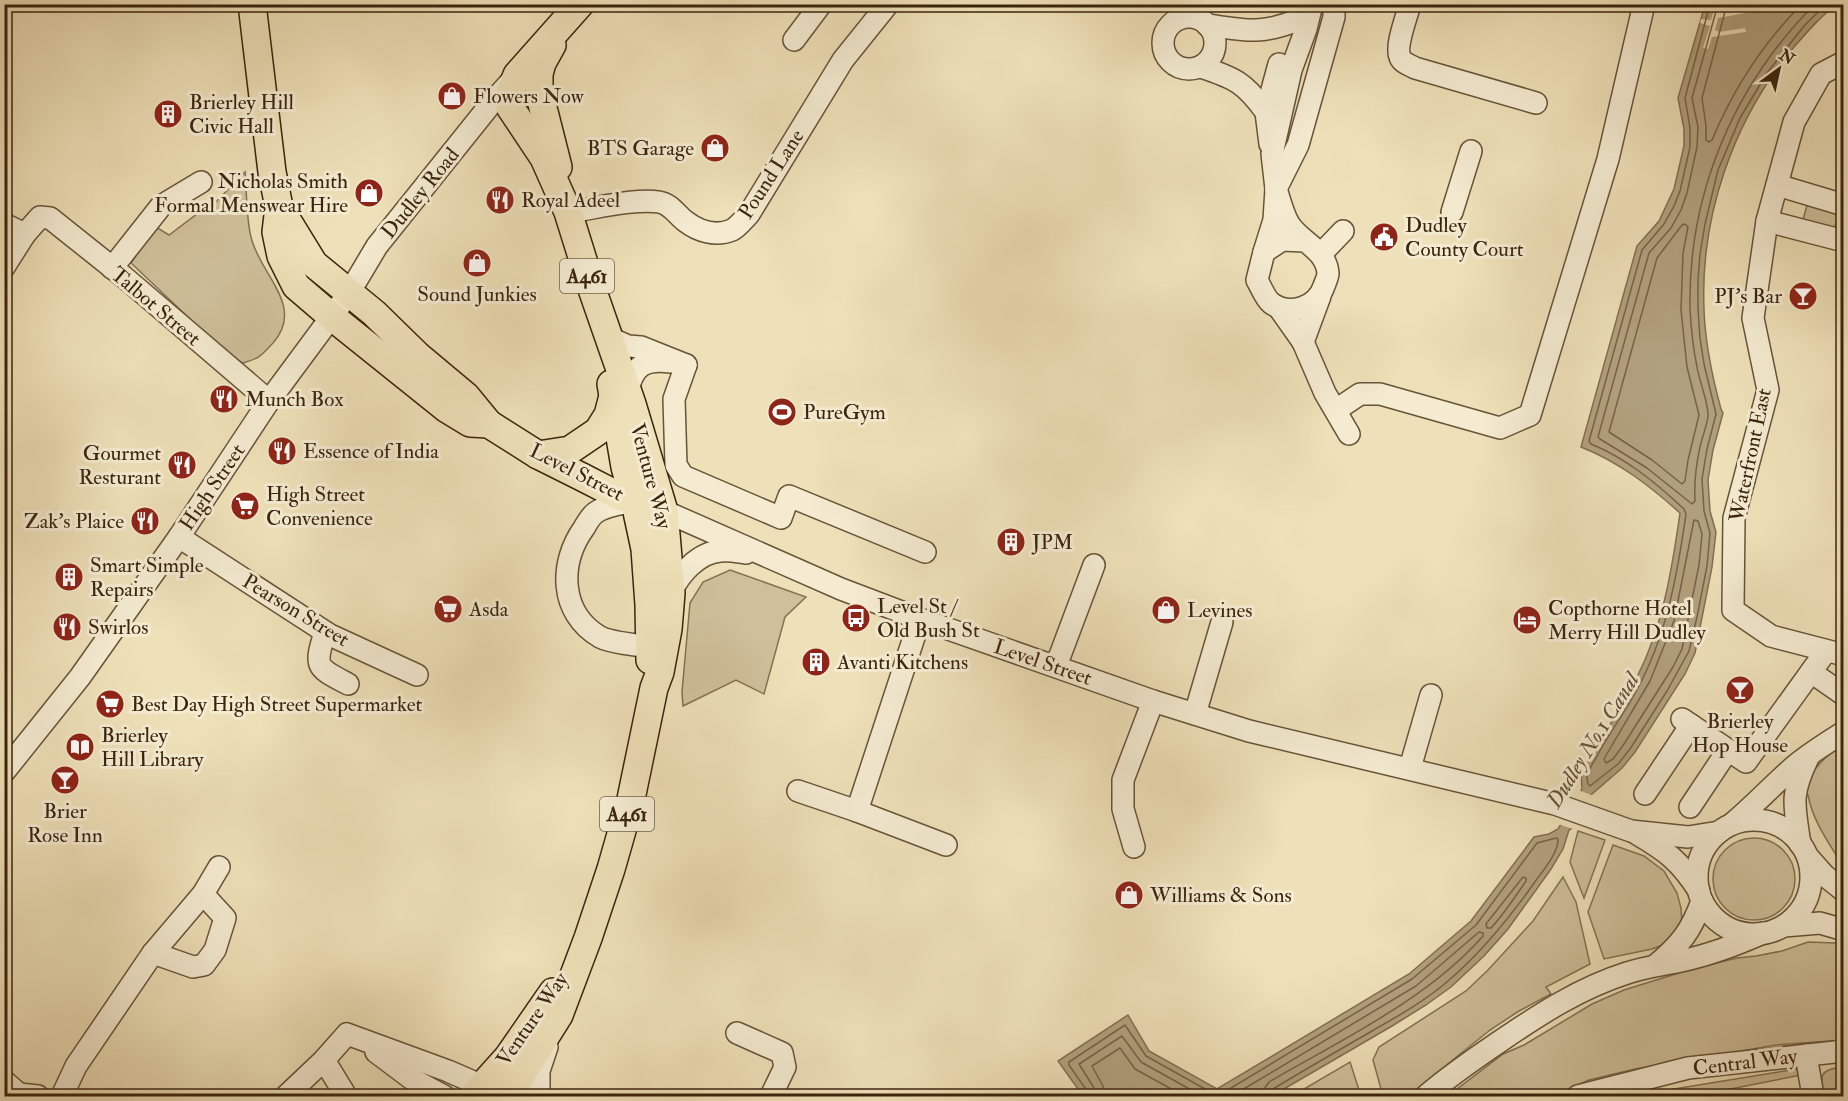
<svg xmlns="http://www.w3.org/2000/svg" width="1848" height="1101" font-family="'IM FELL Double Pica',serif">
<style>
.green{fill:#cfc09b;stroke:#847254;stroke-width:1.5}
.water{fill:#b1a07e;stroke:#816e51;stroke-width:1.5}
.pier{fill:#eee0b8}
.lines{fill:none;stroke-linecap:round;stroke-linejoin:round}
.shore{stroke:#766246;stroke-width:1.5}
.minor-casing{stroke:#675338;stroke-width:24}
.major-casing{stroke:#3a240e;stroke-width:30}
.minor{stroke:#f4ebd1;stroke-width:21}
.major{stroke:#eee0b8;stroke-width:27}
.labels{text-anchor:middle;stroke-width:6;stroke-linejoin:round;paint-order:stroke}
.shield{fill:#f4ebd1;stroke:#726048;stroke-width:1.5}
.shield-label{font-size:20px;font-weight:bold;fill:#3a240e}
.poi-label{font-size:21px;fill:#3a240e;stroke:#f4ebd1;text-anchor:start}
.street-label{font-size:21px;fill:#3a240e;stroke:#f4ebd1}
.water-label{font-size:22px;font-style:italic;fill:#644f35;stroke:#f4ebd1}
</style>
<rect width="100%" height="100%" fill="#eee0b8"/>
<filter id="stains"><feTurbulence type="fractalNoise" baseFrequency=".00333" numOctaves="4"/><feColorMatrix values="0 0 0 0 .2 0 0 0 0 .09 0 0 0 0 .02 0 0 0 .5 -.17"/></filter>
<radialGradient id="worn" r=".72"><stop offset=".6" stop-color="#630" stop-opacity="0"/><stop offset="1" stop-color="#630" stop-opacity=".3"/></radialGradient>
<g class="green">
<path d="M245 172C247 193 246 217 251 237 259 274 306 306 273 343 261 356 260 358 243 363L229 356 131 263 156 227 169 235 201 211 214 204Z"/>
<path d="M1808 202 1839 210 1834 231 1802 223Z"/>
<path d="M730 570 806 597 785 617 764 694 736 680 683 706 682 692 690 603 703 582Z"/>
<path d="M1843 744V866C1829 843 1813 822 1808 795L1802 794C1809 772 1823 757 1843 744Z"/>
<path d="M1578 831 1605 840 1584 898 1570 862Z"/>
<circle cx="1754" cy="879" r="41"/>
<path d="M1613 845 1644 856 1664 871 1677 893 1681 908 1682 924 1665 944 1652 949 1604 959 1588 912Z"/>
<path d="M1563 877 1576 902 1590 964 1546 987 1551 994 1519 1011 1490 1030 1408 1096H1383L1373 1060 1379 1047 1466 991 1488 970 1533 921Z"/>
<path d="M1808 942 1835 943 1843 946V1040L1776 1045 1635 1069 1589 1080 1553 1096H1448L1503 1054 1524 1045 1592 1004 1624 990 1695 968 1737 958 1756 956 1782 951Z"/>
<path d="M1350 1062 1361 1096H1292Z"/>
<path d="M1843 1067V1096H1824C1819 1075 1820 1069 1843 1067Z"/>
<path d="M1797 1069 1801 1075 1695 1096H1662L1665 1092 1674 1089Z"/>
</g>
<path class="water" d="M1705 5H1836C1820 17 1807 32 1794 47 1734 119 1700 215 1704 309 1705 343 1712 376 1721 409L1723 413 1713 450 1708 480 1710 511 1716 532 1712 567 1695 653 1685 674 1635 752 1622 768 1591 795 1576 826 1569 830 1563 849 1551 869 1508 929 1484 956 1451 987 1426 1005 1392 1026 1272 1096H1083L1058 1061 1128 1015 1149 1051 1217 1089 1409 974 1471 921 1534 837 1549 834 1558 829 1582 789 1581 773C1599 740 1621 710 1637 677 1663 626 1672 569 1680 513 1650 486 1619 462 1581 447L1637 246 1659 221 1674 189 1684 146V129L1678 98Z"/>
<g class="pier">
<path d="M1715 5H1721L1720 10 1724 13 1751 9V12L1718 18 1715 30 1719 32 1745 28 1746 32 1712 37 1708 49 1703 48 1710 26 1700 23 1701 19 1711 20Z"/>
<path d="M1578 790 1594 796 1579 828 1576 830 1558 824Z"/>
</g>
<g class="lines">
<g class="shore">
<path d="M1710 4 1685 98 1690 128V147L1680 191 1674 206 1664 224 1642 250 1589 441 1591 444C1626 458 1656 483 1684 509L1686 514C1677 577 1666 639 1634 695 1622 717 1607 736 1596 758 1593 763 1589 769 1587 775 1587 777 1587 781 1588 784L1590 786 1618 764 1630 749 1667 691 1689 651 1697 617 1707 566 1710 533 1704 511 1702 479 1707 449 1716 414 1704 364 1700 338 1698 309V280L1700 254 1705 224 1718 170 1740 118 1767 73 1804 26 1826 4"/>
<path d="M1718 4 1692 98 1698 127 1697 147 1687 193 1681 210 1671 228 1649 253 1598 437 1600 439 1647 468 1692 504 1695 501C1694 483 1696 465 1700 447 1702 437 1707 426 1708 416 1709 405 1699 380 1697 367 1693 348 1691 328 1690 308 1688 193 1734 85 1815 4"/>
<path d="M1727 4 1702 98 1706 126V140L1709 142 1712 140C1733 90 1763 43 1802 4"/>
<path d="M1685 224 1688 227 1683 253 1681 310 1687 367 1699 415 1688 460 1685 481 1682 484 1652 460 1609 432 1657 258 1682 225Z"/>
<path d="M1694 520 1698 521 1702 534 1699 565 1682 649 1673 667 1624 744 1613 759 1606 763 1604 759 1608 752 1650 681 1674 621Z"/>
<path d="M1523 877 1526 878V881C1515 897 1504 914 1491 928H1487L1486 924Z"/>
<path d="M1088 1096 1087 1091 1069 1065V1062L1125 1025 1146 1056 1214 1094H1221L1412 979 1476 925 1537 843 1556 838 1558 839C1559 853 1540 874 1532 886 1507 921 1481 953 1448 981 1425 1001 1398 1016 1372 1031 1339 1050 1306 1069 1273 1089L1271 1092 1270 1096"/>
<path d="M1095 1096 1094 1088 1079 1064 1122 1036 1141 1062 1202 1096"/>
<path d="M1104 1096 1103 1086 1092 1066 1120 1048 1135 1069 1184 1096"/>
<path d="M1232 1096 1416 986 1479 932 1483 933V936C1428 999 1341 1040 1269 1082L1264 1089 1263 1096"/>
</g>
<g class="minor-casing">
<g id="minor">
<path d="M1410 4C1407 16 1395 46 1400 57 1402 63 1410 65 1415 68L1536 103"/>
<circle cx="1189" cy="43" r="26"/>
<path d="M1207 25C1244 30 1259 35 1295 21"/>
<path d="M794 40 821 4"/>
<path d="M1844 62 1821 74 1794 122 1767 221 1753 318 1768 390 1734 518 1733 610 1771 636 1844 655"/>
<path d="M1201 67C1235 78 1245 83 1266 112"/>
<path d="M1270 144 1266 112 1279 64"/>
<path d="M1777 185 1844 205"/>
<path d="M1276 189C1280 200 1283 214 1289 224 1300 242 1326 249 1328 273 1328 277 1325 283 1324 286 1317 307 1290 317 1271 303 1265 298 1261 287 1257 280L1264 252 1282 240 1305 241"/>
<path d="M1276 189 1298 145 1334 17V4"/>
<path d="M568 212C592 209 636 198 659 202 671 204 676 214 685 221 698 231 715 237 732 230 738 227 744 219 749 214L843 60 888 4"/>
<path d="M1452 212 1471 151"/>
<path d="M1767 221 1844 241"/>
<path d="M4 224 25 234"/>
<path d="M1264 252 1274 220 1276 189 1272 154 1291 70 1306 29 1312 4"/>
<path d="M1321 254 1343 231"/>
<path d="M4 267 25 234 40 217 50 218 124 277 269 401"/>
<path d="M112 268 161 206 201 182"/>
<path d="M1279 308 1303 342 1320 296"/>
<path d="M610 338 628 346 641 347 686 365"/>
<path d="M1303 342 1325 393 1349 434"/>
<path d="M686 365 674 399 676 465 683 476 781 518 789 496 925 552"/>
<path d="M628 391C633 365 645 359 671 362"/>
<path d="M1336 410 1360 394H1380L1500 428 1530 415 1608 159 1644 4"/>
<path d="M635 501C622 504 606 505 595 513 590 517 587 523 584 528 559 563 559 613 600 637 614 644 648 646 664 648"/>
<path d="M664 511 841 589 920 619 1153 701 1249 731 1555 804 1631 831 1688 837 1719 832"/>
<path d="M179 537 330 635 417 675"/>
<path d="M671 593C679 574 699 552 721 551 729 550 738 552 746 553"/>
<path d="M325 632C314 668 316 667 348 684"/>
<path d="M1056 666 1094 565"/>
<path d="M1811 672 1844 695"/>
<path d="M1195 714 1222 622"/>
<path d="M1682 719 1746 762 1826 651"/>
<path d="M1410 768 1431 695"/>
<path d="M4 772 80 677 179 537 269 401 349 293 377 246 494 100 515 77"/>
<path d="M798 791 857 811 946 845"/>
<path d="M1645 794 1691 725"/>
<path d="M1690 807 1728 750"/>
<path d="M857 811 920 619"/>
<circle cx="1754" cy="877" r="57"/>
<path d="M1733 823C1753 806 1770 788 1789 771 1805 756 1825 744 1844 732"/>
<path d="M1637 834C1666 851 1680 861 1699 891"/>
<path d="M1800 844C1794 804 1790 795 1808 758"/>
<path d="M1134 847 1123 809V780L1153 701"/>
<path d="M1808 857 1824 875 1844 891"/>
<path d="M1784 926 1820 923 1844 930"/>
<path d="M153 953 193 967 204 965 215 950 225 918 203 894"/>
<path d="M1656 965C1681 944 1691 931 1702 901"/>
<path d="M737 1033 782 1053 785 1067 771 1096"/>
<path d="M376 1052 412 1079 444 1096"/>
<path d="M1806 1055 1813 1096"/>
<path d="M324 1060 346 1096"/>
<path d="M4 1081 19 1094 38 1096"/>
<path d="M62 1096 76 1066 153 953 203 894 219 867"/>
<path d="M286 1096 324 1060 347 1034 448 1071 494 1091"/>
<path d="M539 1096V1071L547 1047"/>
<path d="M1426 1096C1449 1076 1474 1059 1499 1042 1540 1014 1580 988 1627 973 1645 967 1662 965 1681 961 1709 955 1736 945 1763 933"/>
<path d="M1578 1096 1688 1068 1844 1051"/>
</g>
</g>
<g class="major-casing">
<g id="major">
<path d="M252 4 272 172 279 207 276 232 281 256 296 286 331 316 447 409 470 423 489 424"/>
<path d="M552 45 542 63 539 74V92L558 167"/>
<path d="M279 207 314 264 374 313 417 355 466 396 489 424 538 455 582 477 619 496 664 511"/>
<path d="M611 384 625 467 636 507 645 549 649 605 650 660"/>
<path d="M538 455 570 450 598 431 608 415 613 396"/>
<path d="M473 1096 508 1057 553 992"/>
<path d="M508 1096 559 1015 588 938 611 869 631 799 654 688 660 672 668 629 671 593 664 511 632 404 592 289 568 212 544 158 510 107V93L517 75 580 4"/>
</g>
</g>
<use href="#minor" class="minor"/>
<use href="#major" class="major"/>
</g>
<defs>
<g id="shop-disc" transform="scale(1.5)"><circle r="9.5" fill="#8f2418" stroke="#f4ebd1"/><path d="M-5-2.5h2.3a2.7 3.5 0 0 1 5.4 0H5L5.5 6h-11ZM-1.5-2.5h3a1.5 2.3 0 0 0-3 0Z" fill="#fff"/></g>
<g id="building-disc" transform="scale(1.5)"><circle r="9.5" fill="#8f2418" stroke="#f4ebd1"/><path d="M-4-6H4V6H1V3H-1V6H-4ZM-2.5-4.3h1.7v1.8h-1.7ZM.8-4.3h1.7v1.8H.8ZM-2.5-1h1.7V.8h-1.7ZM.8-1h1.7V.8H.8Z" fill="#fff"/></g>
<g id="restaurant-disc" transform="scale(1.5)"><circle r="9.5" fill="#8f2418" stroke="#f4ebd1"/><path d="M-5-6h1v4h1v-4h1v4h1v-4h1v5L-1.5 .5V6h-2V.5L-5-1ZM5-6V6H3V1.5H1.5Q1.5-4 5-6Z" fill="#fff"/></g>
<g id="civic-disc" transform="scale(1.5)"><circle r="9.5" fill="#8f2418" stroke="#f4ebd1"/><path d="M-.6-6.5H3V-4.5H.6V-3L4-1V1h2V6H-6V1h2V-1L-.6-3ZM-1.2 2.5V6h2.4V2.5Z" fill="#fff"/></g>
<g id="bar-disc" transform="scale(1.5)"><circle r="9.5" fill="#8f2418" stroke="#f4ebd1"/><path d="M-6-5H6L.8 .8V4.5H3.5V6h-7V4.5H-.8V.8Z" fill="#fff"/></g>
<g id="stadium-disc" transform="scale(1.5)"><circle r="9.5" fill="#8f2418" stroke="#f4ebd1"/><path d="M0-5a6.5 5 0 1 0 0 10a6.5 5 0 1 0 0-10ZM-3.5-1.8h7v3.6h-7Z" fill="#fff"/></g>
<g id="supermarket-disc" transform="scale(1.5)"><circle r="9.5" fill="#8f2418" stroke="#f4ebd1"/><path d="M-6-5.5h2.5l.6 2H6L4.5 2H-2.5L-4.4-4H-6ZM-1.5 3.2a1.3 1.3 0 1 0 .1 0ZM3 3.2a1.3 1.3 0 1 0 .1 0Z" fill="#fff"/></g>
<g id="bus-disc" transform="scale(1.5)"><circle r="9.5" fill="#8f2418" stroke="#f4ebd1"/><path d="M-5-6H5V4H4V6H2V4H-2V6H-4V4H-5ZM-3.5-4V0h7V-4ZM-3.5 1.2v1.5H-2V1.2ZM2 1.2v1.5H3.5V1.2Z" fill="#fff"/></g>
<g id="hotel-disc" transform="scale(1.5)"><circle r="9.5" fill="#8f2418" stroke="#f4ebd1"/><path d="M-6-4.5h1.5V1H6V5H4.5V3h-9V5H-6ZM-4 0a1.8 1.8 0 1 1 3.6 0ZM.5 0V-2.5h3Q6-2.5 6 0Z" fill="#fff"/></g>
<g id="library-disc" transform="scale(1.5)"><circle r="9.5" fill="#8f2418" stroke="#f4ebd1"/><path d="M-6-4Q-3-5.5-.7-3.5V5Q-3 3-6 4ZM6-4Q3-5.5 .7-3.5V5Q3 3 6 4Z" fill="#fff"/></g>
</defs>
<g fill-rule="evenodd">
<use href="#shop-disc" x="452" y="96"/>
<use href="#building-disc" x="168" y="114"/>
<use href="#shop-disc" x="715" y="148"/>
<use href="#shop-disc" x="369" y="193"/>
<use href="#restaurant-disc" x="500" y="200"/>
<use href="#civic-disc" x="1384" y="237"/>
<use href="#shop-disc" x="477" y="263"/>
<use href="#bar-disc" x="1803" y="296"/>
<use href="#restaurant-disc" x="224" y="399"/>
<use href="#stadium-disc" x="782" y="412"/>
<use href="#restaurant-disc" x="282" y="451"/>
<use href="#restaurant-disc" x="182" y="465"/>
<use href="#supermarket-disc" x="245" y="506"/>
<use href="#restaurant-disc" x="145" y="521"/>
<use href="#building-disc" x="1011" y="542"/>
<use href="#building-disc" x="69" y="577"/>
<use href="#supermarket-disc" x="448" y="609"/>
<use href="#shop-disc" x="1166" y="610"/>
<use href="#bus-disc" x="856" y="618"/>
<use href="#hotel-disc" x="1527" y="620"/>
<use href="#restaurant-disc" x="67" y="627"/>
<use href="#building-disc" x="816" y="662"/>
<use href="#bar-disc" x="1740" y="690"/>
<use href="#supermarket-disc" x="110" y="704"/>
<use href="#library-disc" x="80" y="747"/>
<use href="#bar-disc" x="65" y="780"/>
<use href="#shop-disc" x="1129" y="895"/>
</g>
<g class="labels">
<g class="shield">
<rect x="560" y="259" width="54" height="34" rx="4.5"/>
<rect x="600" y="797" width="54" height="34" rx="4.5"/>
</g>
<g class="shield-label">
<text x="587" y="283">A461</text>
<text x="627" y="821">A461</text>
</g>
<g class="poi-label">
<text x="473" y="103">Flowers Now</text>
<text x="189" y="109">Brierley Hill<tspan x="189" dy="24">Civic Hall</tspan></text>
<text x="694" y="155" text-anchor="end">BTS Garage</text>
<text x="348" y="188" text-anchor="end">Nicholas Smith<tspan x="348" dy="24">Formal Menswear Hire</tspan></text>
<text x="521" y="207">Royal Adeel</text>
<text x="1405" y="232">Dudley<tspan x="1405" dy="24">County Court</tspan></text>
<text x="477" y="301" text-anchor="middle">Sound Junkies</text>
<text x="1782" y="303" text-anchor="end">PJ's Bar</text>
<text x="245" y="406">Munch Box</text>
<text x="803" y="419">PureGym</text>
<text x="303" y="458">Essence of India</text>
<text x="161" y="460" text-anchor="end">Gourmet<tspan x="161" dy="24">Resturant</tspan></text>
<text x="266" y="501">High Street<tspan x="266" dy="24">Convenience</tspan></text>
<text x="124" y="528" text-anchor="end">Zak's Plaice</text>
<text x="1032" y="549">JPM</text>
<text x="90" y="572">Smart Simple<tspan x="90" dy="24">Repairs</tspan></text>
<text x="877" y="613">Level St /<tspan x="877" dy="24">Old Bush St</tspan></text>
<text x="1548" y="615">Copthorne Hotel<tspan x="1548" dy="24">Merry Hill Dudley</tspan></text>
<text x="469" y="616">Asda</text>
<text x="1187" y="617">Levines</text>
<text x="88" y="634">Swirlos</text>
<text x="837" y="669">Avanti Kitchens</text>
<text x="131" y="711">Best Day High Street Supermarket</text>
<text x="1740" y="728" text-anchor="middle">Brierley<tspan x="1740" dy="24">Hop House</tspan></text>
<text x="101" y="742">Brierley<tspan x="101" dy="24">Hill Library</tspan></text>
<text x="65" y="818" text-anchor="middle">Brier<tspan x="65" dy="24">Rose Inn</tspan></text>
<text x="1150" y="902">Williams &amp; Sons</text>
</g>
<g class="street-label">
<text transform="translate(771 174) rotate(-57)" y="7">Pound Lane</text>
<text transform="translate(420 193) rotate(-51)" y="7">Dudley Road</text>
<text transform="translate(156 306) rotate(40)" y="7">Talbot Street</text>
<text transform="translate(1750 455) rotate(-78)" y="7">Waterfront East</text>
<text transform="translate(577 472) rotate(27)" y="7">Level Street</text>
<text transform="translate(651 476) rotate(75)" y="7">Venture Way</text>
<text transform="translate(212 487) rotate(-56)" y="7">High Street</text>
<text transform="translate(296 610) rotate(31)" y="7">Pearson Street</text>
<text transform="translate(1043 662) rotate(19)" y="7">Level Street</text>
<text transform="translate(532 1019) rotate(-55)" y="7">Venture Way</text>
<text transform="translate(1745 1062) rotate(-7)" y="7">Central Way</text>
</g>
<g class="water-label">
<text transform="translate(1592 740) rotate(-58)" y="8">Dudley No.1 Canal</text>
</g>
</g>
<rect width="1848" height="1101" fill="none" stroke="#eee0b8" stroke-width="24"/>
<rect x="6" y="6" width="1836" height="1089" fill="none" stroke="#3a240e" stroke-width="3"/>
<rect x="12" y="12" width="1824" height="1077" fill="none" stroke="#3a240e" stroke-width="1.5"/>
<g transform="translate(1779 69) rotate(33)" stroke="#f4ebd1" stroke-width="4.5" paint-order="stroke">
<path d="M0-4.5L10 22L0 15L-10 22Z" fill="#3a240e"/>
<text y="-9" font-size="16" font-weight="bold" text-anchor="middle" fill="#3a240e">N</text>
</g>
<rect width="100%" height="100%" filter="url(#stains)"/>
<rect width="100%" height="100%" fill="url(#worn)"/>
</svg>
